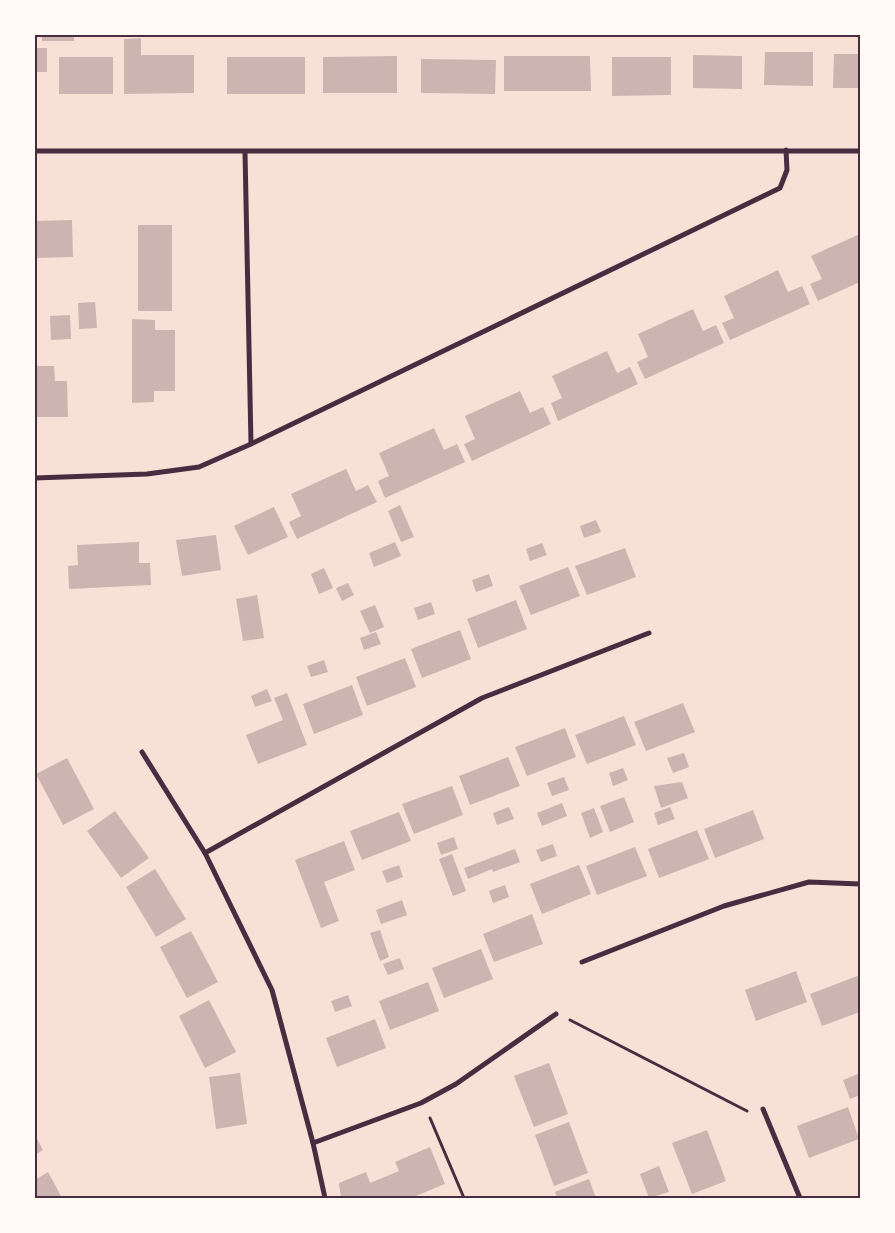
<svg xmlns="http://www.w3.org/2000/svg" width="895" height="1233" font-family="'Exo 2',sans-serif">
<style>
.building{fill:#ccb4b1}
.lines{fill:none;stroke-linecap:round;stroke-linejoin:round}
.path{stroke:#4a2c40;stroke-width:3}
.minor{stroke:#4a2c40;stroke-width:5}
.neatline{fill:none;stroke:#4a2c40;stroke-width:2}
</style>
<rect width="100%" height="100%" fill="#f7e1d7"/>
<g class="building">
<rect x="42" y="35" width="32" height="6"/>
<path d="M141 38V55H194V93L124 94V39Z"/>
<rect x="35" y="48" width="12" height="24"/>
<path d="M765 52H813V86L764 85Z"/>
<path d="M834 54H860V88H833Z"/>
<path d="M693 55 742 56V89L693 88Z"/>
<path d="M397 56V93H323V57Z"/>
<path d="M504 56H590L591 91H504Z"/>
<rect x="59" y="57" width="54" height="37"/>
<rect x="227" y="57" width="78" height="37"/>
<path d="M612 57H671V95L612 96Z"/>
<path d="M421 59 496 60 495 94 421 93Z"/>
<path d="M72 220 73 257 35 258V221Z"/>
<rect x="138" y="225" width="34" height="86"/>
<path d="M860 234V282L818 301 810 284 822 279 811 256Z"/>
<path d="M778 270 788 292 802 286 810 304 730 340 722 323 734 318 724 296Z"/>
<path d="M95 302 97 328 79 329 78 303Z"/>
<path d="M693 309 703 331 716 325 724 343 645 379 637 362 648 357 638 334Z"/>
<path d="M70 315 71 339 51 340 50 316Z"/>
<path d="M132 319 155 320V330H175V391H154V402L132 403Z"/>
<path d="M607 351 617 373 630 367 638 384 558 421 551 403 562 398 552 376Z"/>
<path d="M35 366H54L55 381H67L68 417H35Z"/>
<path d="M520 391 530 413 543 407 551 424 472 461 464 444 475 439 465 416Z"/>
<path d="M434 428 444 450 457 444 465 462 385 498 378 481 389 476 379 453Z"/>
<path d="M346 469 356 491 368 485 377 502 297 539 289 522 301 516 291 494Z"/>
<path d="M400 505 414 537 401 542 388 511Z"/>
<path d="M274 507 288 537 248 555 234 526Z"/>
<path d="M596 520 601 532 584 538 580 526Z"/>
<path d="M216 535 221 570 182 576 176 540Z"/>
<path d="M139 542V563H150L151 585 69 589 68 566 78 565 77 545Z"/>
<path d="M395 542 401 556 374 567 369 553Z"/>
<path d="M542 543 547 555 530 561 526 549Z"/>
<path d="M625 548 636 577 587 595 575 566Z"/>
<path d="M568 567 580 596 531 615 519 586Z"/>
<path d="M324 568 333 588 319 594 311 574Z"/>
<path d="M489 574 493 586 476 592 472 580Z"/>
<path d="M348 583 354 595 342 601 336 588Z"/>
<path d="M257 595 264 638 243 641 236 599Z"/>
<path d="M516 600 527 629 478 648 467 619Z"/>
<path d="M431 602 435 614 418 620 414 608Z"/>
<path d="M375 605 384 627 370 633 360 611Z"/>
<path d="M460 630 471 659 422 678 411 649Z"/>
<path d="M376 632 381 644 364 650 360 638Z"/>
<path d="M405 658 416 687 367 706 356 677Z"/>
<path d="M324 660 328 672 311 677 307 666Z"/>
<path d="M352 685 363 715 314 734 303 704Z"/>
<path d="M267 689 272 701 255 707 251 696Z"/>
<path d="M287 693 307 745 258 764 246 735 283 720 274 698Z"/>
<path d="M683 703 695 732 646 751 634 722Z"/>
<path d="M624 716 636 745 587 764 575 735Z"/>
<path d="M565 728 576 757 527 776 515 747Z"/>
<path d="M684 753 689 767 673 773 667 758Z"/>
<path d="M508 757 520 786 470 805 459 776Z"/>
<path d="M67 758 94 809 63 825 36 774Z"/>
<path d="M623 768 628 780 613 786 609 773Z"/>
<path d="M564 777 569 790 552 796 547 783Z"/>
<path d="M682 782 688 798 661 808 654 786Z"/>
<path d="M452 786 463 815 414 834 402 804Z"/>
<path d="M624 797 634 822 610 832 600 806Z"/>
<path d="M562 803 567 816 542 826 537 813Z"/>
<path d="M509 807 514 819 497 825 493 813Z"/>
<path d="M670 807 675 819 658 825 654 813Z"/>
<path d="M594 808 603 832 590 838 581 813Z"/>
<path d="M753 810 764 839 715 858 704 829Z"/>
<path d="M115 811 149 858 121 878 87 831Z"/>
<path d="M399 812 411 841 362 860 350 831Z"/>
<path d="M697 830 709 859 659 878 648 849Z"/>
<path d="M454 837 458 849 441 855 437 843Z"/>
<path d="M344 841 355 870 324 882 339 921 321 928 295 860Z"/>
<path d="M553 844 557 856 541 862 536 850Z"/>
<path d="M635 847 647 876 597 895 586 866Z"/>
<path d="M515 849 520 862 493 872 492 869 468 879 464 868Z"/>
<path d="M452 854 466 891 453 896 439 859Z"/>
<path d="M399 865 403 877 387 883 382 871Z"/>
<path d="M579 865 591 894 542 914 530 884Z"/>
<path d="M155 869 186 919 156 937 126 887Z"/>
<path d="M505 885 509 897 493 903 489 891Z"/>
<path d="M402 900 407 915 381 924 376 910Z"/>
<path d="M532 914 543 944 494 962 483 934Z"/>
<path d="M380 930 389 957 380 961 370 933Z"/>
<path d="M191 931 218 982 187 998 160 947Z"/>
<path d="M481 949 493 979 444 998 432 968Z"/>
<path d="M400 958 404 969 388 975 383 964Z"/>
<path d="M796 971 807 1002 756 1021 745 990Z"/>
<path d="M860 975V1012L822 1026 810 994Z"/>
<path d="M428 982 439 1011 390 1030 379 1001Z"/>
<path d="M348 995 352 1006 335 1012 331 1001Z"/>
<path d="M209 1000 236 1052 205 1068 179 1016Z"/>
<path d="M375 1019 386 1048 337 1067 326 1038Z"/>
<path d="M549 1063 568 1114 534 1127 514 1076Z"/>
<path d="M240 1073 247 1124 216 1129 209 1077Z"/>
<path d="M860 1073V1095L850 1099 843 1080Z"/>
<path d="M848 1107 859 1139 809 1158 797 1126Z"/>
<path d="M569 1122 588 1173 554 1186 535 1135Z"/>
<path d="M707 1130 726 1181 692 1194 672 1143Z"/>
<path d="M35 1135 43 1150 35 1155Z"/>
<path d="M430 1147 445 1184 411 1198H341L339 1183 366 1172 370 1183 399 1171 395 1162Z"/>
<path d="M659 1166 669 1192 649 1198 640 1174Z"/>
<path d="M48 1172 62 1198H35V1180Z"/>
<path d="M589 1179 596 1198H557L555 1192Z"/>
</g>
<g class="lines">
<g class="path">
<path d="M570 1020 747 1111"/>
<path d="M430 1118 464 1198"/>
</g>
<g class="minor">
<path d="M35 151H860"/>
<path d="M245 152 251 444"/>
<path d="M35 478 147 474 199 467 251 444 780 188 787 170 786 150"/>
<path d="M142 752 205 853 272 990 313 1143 325 1198"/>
<path d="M205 853 482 698 649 633"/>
<path d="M582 962 724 906 809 882 860 884"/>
<path d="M763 1109 800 1198"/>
<path d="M313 1143 421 1103 456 1084 556 1014"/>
</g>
</g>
<rect width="895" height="1233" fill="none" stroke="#fffaf5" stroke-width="72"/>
<rect x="36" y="36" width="823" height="1161" class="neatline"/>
</svg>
